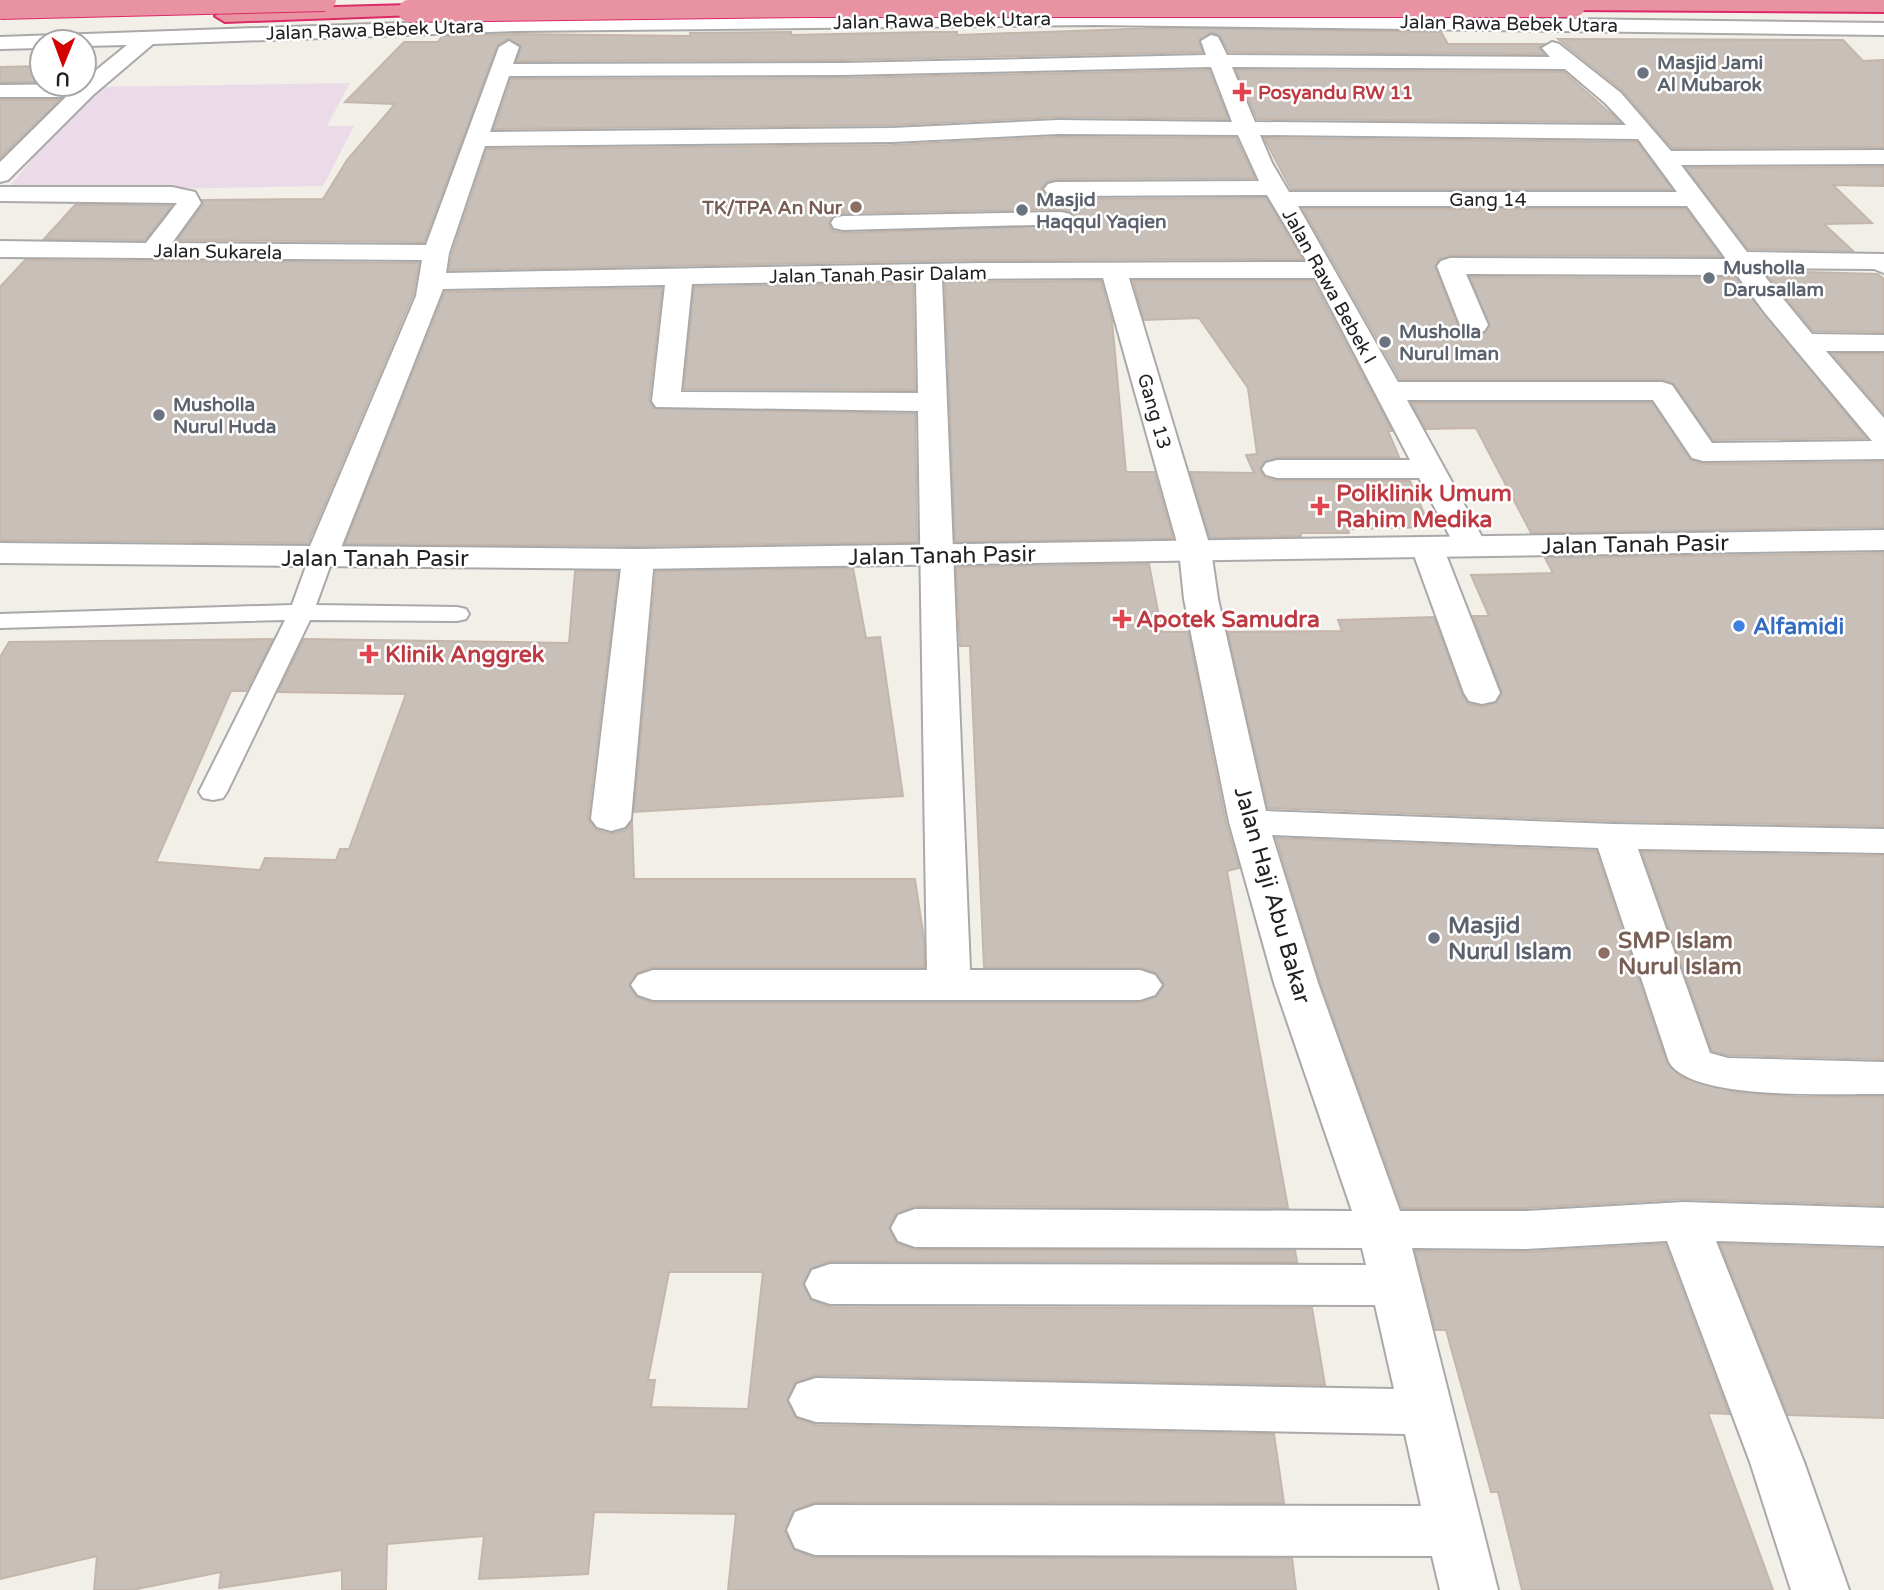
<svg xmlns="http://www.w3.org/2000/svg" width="1884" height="1590" font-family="'Varela Round',sans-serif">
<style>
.industrial{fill:#ebdbe8}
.building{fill:#c7bfb8;stroke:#c4b6ab;stroke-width:2;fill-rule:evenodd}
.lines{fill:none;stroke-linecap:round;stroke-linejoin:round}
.service-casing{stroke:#a9a9a9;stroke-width:4}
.minor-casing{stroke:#a9a9a9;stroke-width:4}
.tertiary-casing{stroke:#a9a9a9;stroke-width:4}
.motorway-casing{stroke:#dc2a67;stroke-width:4}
.service{fill:#fff;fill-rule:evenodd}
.minor{fill:#fff;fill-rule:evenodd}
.tertiary{fill:#fff;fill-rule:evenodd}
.motorway{fill:#e892a2;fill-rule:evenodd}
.motorway-bridge-casing{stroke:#dc2a67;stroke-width:24;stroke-linecap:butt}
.motorway-bridge{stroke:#e892a2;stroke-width:22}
.worship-dot{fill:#6b7280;stroke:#fff;stroke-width:2.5}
.health-dot{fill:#e0444e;stroke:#fff;stroke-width:2.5}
.education-dot{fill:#8d6e63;stroke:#fff;stroke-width:2.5}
.shop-dot{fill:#3f7fe0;stroke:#fff;stroke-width:2.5}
.labels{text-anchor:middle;stroke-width:5;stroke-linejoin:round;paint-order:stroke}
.far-street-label{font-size:19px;fill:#222;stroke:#fff}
.far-worship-label{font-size:19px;font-weight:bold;fill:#5b616d;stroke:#fff;text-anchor:start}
.far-health-label{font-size:19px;font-weight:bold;fill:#be3a42;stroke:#fff;text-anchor:start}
.far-education-label{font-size:19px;font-weight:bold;fill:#785e54;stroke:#fff;text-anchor:end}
.health-label{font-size:23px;font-weight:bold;fill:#be3a42;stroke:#fff;text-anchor:start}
.street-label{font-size:23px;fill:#222;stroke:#fff}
.shop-label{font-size:23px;font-weight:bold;fill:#366cbe;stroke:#fff;text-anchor:start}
.worship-label{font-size:23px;font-weight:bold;fill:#5b616d;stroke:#fff;text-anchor:start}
.education-label{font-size:23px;font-weight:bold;fill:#785e54;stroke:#fff;text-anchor:start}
</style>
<rect width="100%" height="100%" fill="#f2efe9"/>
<path class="industrial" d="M350 83 327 126H354L323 186 5 192 91 87Z"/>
<g class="building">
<path d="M1157 28 1441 32 1448 44H1544L1539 48 1544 54 1229 52 1220 36 1212 32 1199 40 1202 52 842 60 517 61 521 46 508 39 497 46 424 242 177 240 203 205 202 200 323 199 347 160 395 104 345 102 404 42H438L442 36 516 34 690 36V33L791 32V35L931 32H957V35Z"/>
<path d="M1558 39 1843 40 1863 61 1884 60V147L1672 148 1623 91Z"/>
<path d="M42 66V82H0V67Z"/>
<path d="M1209 70 1228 119 1058 117 892 125 494 129 511 79 842 78Z"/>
<path d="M1236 70 1564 72 1620 122 1257 119Z"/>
<path d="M0 100H60L0 158Z"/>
<path d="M1058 137 1236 138 1255 178 1056 179 1046 182 1041 189 1046 196 1056 199 1266 198 1302 259 980 260 449 270 452 254 487 149 892 145ZM1061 209 1072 213 1075 218 1072 225 843 233 833 231 829 224 832 217 843 213Z"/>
<path d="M1264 138 1637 142 1672 189H1291Z"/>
<path d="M1884 167V186L1833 185 1872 223 1824 224 1853 251 1748 249 1686 168Z"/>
<path d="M75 205H128L172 206 145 240 44 239Z"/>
<path d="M1303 209H1686L1721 256 1450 255 1439 259 1435 267 1458 326 1464 334H1484L1490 326 1470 277 1736 278 1866 438 1713 440 1674 384 1662 379H1400Z"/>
<path d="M25 260 419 263 413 295 308 543 0 540V287Z"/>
<path d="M1764 271 1878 274 1884 279V332L1813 331Z"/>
<path d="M1101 281 1112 321 1126 472H1154L1173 538 955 542 945 282Z"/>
<path d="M1133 281H1313L1392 431H1388L1399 457H1277L1264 462 1260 470 1265 478 1277 481H1410L1430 527 1348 529 1349 533H1301V536L1210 538 1190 472 1254 473 1246 455 1257 454 1248 388 1199 318 1144 320Z"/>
<path d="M913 283 915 390 684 389 694 287Z"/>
<path d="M662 288 649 401 654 408 915 414 917 542 638 546 345 544 445 292Z"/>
<path d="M1832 354H1884V414Z"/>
<path d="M1411 403H1652L1690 459 1702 464 1884 462V527L1531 533 1476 428 1426 429Z"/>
<path d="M1884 553V826L1614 821 1268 808 1228 632 1342 631 1338 620 1434 617 1462 694 1468 704 1483 707 1497 702 1502 692 1473 616H1489L1471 575 1553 573 1545 558Z"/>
<path d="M1149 564 1162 632H1188L1226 823 1239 868 1227 871 1288 1208 915 1206 896 1214 889 1229 897 1243 915 1250H1295L1297 1262 830 1261 810 1269 803 1285 811 1300 830 1307 1312 1308 1325 1385 816 1375 795 1383 787 1401 796 1418 816 1425 1274 1434 1284 1503 815 1502 793 1511 785 1531 794 1550 815 1558H1292L1296 1590H728L736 1514 594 1512 588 1574 479 1579 484 1536 387 1544 386 1590H342V1570L219 1588 221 1572 132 1590H94L97 1556 0 1579V657L9 642 273 639 246 691H231L156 862 260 870 265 858 336 860 340 849H349L406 694 278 692 304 639 569 643 575 571H618L588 819 596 830 610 834 626 830 632 822 634 879H915L924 939V967H653L637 973 629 984 636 997 653 1003H1140L1156 997 1165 985 1156 973 1141 968 984 967 970 646H960L956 567ZM669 1272H763L748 1409 651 1407 655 1380H648Z"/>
<path d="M853 568 866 638 880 637 903 796 634 812 656 571Z"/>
<path d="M1276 838 1596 851 1667 1064 1682 1077 1734 1092 1801 1097H1884V1205L1684 1199 1526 1208H1402L1320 982Z"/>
<path d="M1642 852 1884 856V1059L1728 1055 1712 1051Z"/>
<path d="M1665 1244 1729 1414 1708 1413 1773 1590H1522L1498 1492H1491L1446 1330H1435L1415 1251 1526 1252Z"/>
<path d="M1720 1244 1884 1249V1418L1788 1415Z"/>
</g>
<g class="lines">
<g class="service-casing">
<path id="service" d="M321 551 329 553 333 558 316 605 457 607 466 609 469 614 466 619 457 621 310 620 227 792 223 798 213 800 203 798 199 792 285 620 0 628V614L292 605 309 558 313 553Z"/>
</g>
<g class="minor-casing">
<g id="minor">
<path d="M1095 13 1884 23V35L1095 25 516 31 153 44 93 95 8 180 0 182V162L66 97H0V85L84 84V80L127 45 84 46V42H42V48L0 49V37L516 19Z"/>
<path d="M1211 35 1218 37 1227 55 1550 57 1542 48 1552 42 1559 44 1621 93 1671 151 1884 150V164L1681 165 1747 252 1884 254V273L1874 269 1758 268 1812 334 1884 335V351H1826L1884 418V459L1703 461 1692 458 1653 400H1407L1487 546 1482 553 1471 556 1460 553 1455 546 1419 478H1277L1266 475 1262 469 1266 463 1277 460H1410L1315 278H1129L1211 550 1218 599 1266 811 1614 824 1884 829V853L1638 849 1710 1053 1728 1058 1884 1062V1094C1837 1093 1692 1102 1669 1062L1598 848 1272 835 1318 983 1400 1211H1526L1684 1202 1884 1208V1246L1716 1241 1804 1462 1849 1590H1791L1750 1462 1667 1241 1526 1249 1412 1248 1498 1590H1440L1432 1556 815 1555 795 1548 787 1530 795 1512 815 1505 1421 1506 1405 1434 816 1422 797 1416 789 1400 797 1384 816 1378 1394 1389 1375 1305 830 1304 812 1298 805 1284 812 1270 830 1264 1366 1265 1362 1248 915 1247 898 1241 891 1228 898 1215 915 1209 1352 1211 1274 983 1229 822 1184 599 1179 550 1103 278 942 279 970 970H1140L1155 975 1162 985 1155 995 1140 1000H653L638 995 631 985 638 975 653 970H927L918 411 656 407 652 401 665 285 443 289 337 558 333 565 321 568 309 565 305 558 416 296 422 260 0 257V241L146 243 177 203 0 201V187H172L195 192 201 203 172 243 426 245 499 47 509 41 519 47 513 64 842 63 1206 55 1201 41ZM1211 67 1232 122 1058 120 892 128 490 132 509 76 842 75ZM1232 67 1565 69 1605 103 1626 125 1255 122ZM1058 134 1238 135 1259 181 1056 182 1048 184 1044 189 1048 194 1056 196 1267 195 1307 262 980 263 446 273 449 253 485 146 892 142ZM1260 135 1638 139 1677 192H1289L1272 163ZM1298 206H1687L1726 259 1450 258 1441 261 1437 266 1460 325 1464 331H1484L1488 325 1466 274 1737 275 1765 313 1872 441 1712 443 1672 385 1662 382H1398ZM916 280 918 393 681 392 692 284Z"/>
<path d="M1061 212 1070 214 1073 219 1070 224 843 230 834 228 831 223 834 218 843 216Z"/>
<path d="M1427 537 1438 540 1443 547 1500 693 1495 701 1482 704 1469 701 1464 693 1411 547 1416 540Z"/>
<path d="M638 549 650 552 654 559 631 819 625 827 611 831 597 827 591 819 622 559 626 552Z"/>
</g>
</g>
<g class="tertiary-casing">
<path id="tertiary" d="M1884 530V550L638 569 0 563V543L638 549Z"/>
</g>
<g class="motorway-casing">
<g id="motorway">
<path d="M1574 0H1884V12L1567 10 1564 6 1567 2Z"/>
<path d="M409 5 419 11 416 15 225 22 215 16 225 10Z"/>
</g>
</g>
<use href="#service" class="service"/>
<use href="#minor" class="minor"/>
<use href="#tertiary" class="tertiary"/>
<use href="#motorway" class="motorway"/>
<g class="motorway-bridge-casing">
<g id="motorway-bridge">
<path d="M0 8 325 0"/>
<path d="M409 11 809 6H1574"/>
</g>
</g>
<use href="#motorway-bridge" class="motorway-bridge"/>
</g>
<g class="worship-dot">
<circle cx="1643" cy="73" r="7"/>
<circle cx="1022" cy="210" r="7"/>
<circle cx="1709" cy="278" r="7"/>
<circle cx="1385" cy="342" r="7"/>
<circle cx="159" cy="415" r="7"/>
<circle cx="1434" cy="938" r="7"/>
</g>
<g class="health-dot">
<path d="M1238.5 81.5h7v7h7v7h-7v7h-7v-7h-7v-7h7z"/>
<path d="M1316.5 495.5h7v7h7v7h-7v7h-7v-7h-7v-7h7z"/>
<path d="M1118.5 608.5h7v7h7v7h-7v7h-7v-7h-7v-7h7z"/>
<path d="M365.5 643.5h7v7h7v7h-7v7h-7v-7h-7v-7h7z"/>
</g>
<g class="education-dot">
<circle cx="856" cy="207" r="7"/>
<circle cx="1604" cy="953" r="7"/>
</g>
<circle class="shop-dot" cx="1739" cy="626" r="7"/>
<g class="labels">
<g class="far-street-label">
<text transform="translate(942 20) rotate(-1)" y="7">Jalan Rawa Bebek Utara</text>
<text transform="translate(1509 23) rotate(1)" y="7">Jalan Rawa Bebek Utara</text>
<text transform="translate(375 29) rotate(-2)" y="7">Jalan Rawa Bebek Utara</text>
<text x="1488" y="206">Gang 14</text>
<text transform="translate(218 251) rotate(1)" y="7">Jalan Sukarela</text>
<text transform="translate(878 274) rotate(-1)" y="7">Jalan Tanah Pasir Dalam</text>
<text transform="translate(1330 286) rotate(61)" y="7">Jalan Rawa Bebek I</text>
<text transform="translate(1155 411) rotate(74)" y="7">Gang 13</text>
</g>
<g class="far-worship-label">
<text x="1657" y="69">Masjid Jami<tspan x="1657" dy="22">Al Mubarok</tspan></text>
<text x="1036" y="206">Masjid<tspan x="1036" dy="22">Haqqul Yaqien</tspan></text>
<text x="1723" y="274">Musholla<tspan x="1723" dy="22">Darusallam</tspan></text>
<text x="1399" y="338">Musholla<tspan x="1399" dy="22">Nurul Iman</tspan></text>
<text x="173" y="411">Musholla<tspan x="173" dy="22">Nurul Huda</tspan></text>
</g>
<g class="far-health-label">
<text x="1258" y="99">Posyandu RW 11</text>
</g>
<g class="far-education-label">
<text x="842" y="214">TK/TPA An Nur</text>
</g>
<g class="health-label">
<text x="1336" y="501">Poliklinik Umum<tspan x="1336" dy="26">Rahim Medika</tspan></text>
<text x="1136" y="627">Apotek Samudra</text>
<text x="385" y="662">Klinik Anggrek</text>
</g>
<g class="street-label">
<text transform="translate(1635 544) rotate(-1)" y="8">Jalan Tanah Pasir</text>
<text transform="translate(942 555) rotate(-1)" y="8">Jalan Tanah Pasir</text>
<text x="375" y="566">Jalan Tanah Pasir</text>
<text transform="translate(1273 895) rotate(74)" y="8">Jalan Haji Abu Bakar</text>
</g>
<g class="shop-label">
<text x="1753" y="634">Alfamidi</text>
</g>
<g class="worship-label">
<text x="1448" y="933">Masjid<tspan x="1448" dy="26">Nurul Islam</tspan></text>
</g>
<g class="education-label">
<text x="1618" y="948">SMP Islam<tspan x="1618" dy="26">Nurul Islam</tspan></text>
</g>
</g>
<g transform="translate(63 63) rotate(181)"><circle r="33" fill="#ffffff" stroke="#a7a7a7" stroke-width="2"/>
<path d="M0-5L12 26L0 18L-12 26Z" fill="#d40000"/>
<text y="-10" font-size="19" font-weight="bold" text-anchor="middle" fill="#222222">U</text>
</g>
</svg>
